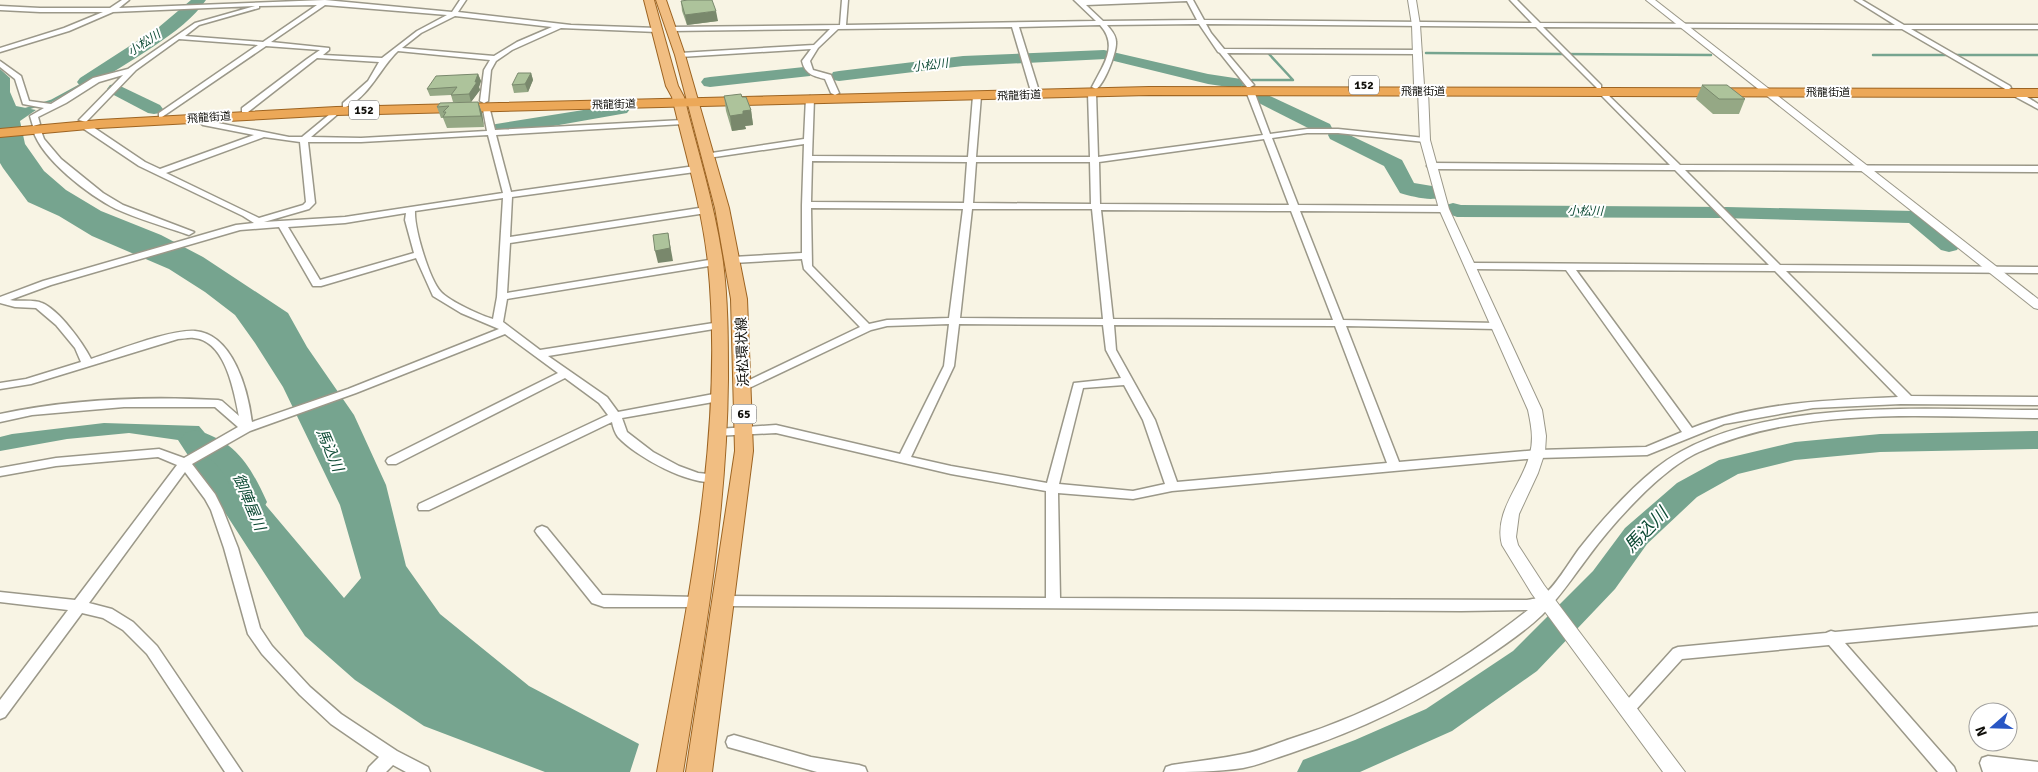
<svg xmlns="http://www.w3.org/2000/svg" width="2038" height="772" font-family="Signika,'Noto Sans JP',sans-serif">
<style>
.water{fill:#76a48f}
.lines{fill:none;stroke-linecap:round;stroke-linejoin:round}
.stream{stroke:#76a48f;stroke-width:2.5}
.river{fill:#76a48f;fill-rule:evenodd}
.minor-casing{stroke:#9b9889;stroke-width:3}
.tertiary-casing{stroke:#9b9889;stroke-width:2}
.primary-casing{stroke:#9d6422;stroke-width:2}
.trunk-casing{stroke:#9d6422;stroke-width:2}
.minor{fill:#fff;fill-rule:evenodd}
.tertiary{fill:#fff;fill-rule:evenodd}
.primary{fill:#f1be82;fill-rule:evenodd}
.trunk{fill:#eca858;fill-rule:evenodd}
.wall{fill:#95a885}
.shaded-wall{fill:#79886c}
.building{fill:#adc39b;stroke:#79886c}
.labels{text-anchor:middle;stroke-width:4;stroke-linejoin:round;paint-order:stroke}
.far-street-label{font-size:11px;fill:#11100b;stroke:#fff}
.far-water-label{font-size:12px;font-style:italic;fill:#0d4a34;stroke:#fff}
.shield{fill:#fff;stroke:#585854;stroke-width:1}
.shield-label{font-size:12px;font-weight:bold;fill:#11100b}
.street-label{font-size:14px;fill:#11100b;stroke:#fff}
.water-label{font-size:15px;font-style:italic;fill:#0d4a34;stroke:#fff}
.near-water-label{font-size:18px;font-style:italic;fill:#0d4a34;stroke:#fff}
</style>
<rect width="100%" height="100%" fill="#f8f4e4"/>
<path class="water" d="M0 69 10 78V92L16 106 36 110 20 121 25 144 44 171 66 190 101 211 161 235 203 257 288 313 307 347 354 415 386 485 406 566 440 614 529 686 639 744 630 772H545L424 726 355 680 305 636 178 440 129 433 67 439 0 451V437L12 434 104 423 199 426 344 598 361 578 340 505 283 387 255 343 235 315 205 292 169 269 92 236 59 216 28 202 3 168 0 163Z"/>
<g class="lines">
<g class="stream">
<path d="M1426 53 1711 55"/>
<path d="M1873 55H1947"/>
<path d="M1954 55H2038"/>
<path d="M1243 86 1250 85 1252 80H1293L1269 54"/>
<path d="M23 110 51 101 86 82"/>
</g>
<g class="river">
<path d="M191 0H206C183 34 126 62 92 86L86 87 80 86 77 82 80 78 159 27Z"/>
<path d="M1104 50 1208 74 1241 79 1244 83 1241 87 1235 88 1208 84 1106 59 963 66 839 81 833 80 831 76 833 72 839 71 963 56Z"/>
<path d="M804 67 810 68 812 72 810 76 710 87 704 86 701 82 704 78 710 77Z"/>
<path d="M116 84 160 105 163 109 160 113 154 114 148 113 110 93 107 89 110 85Z"/>
<path d="M1259 91 1330 124 1332 128 1330 132 1323 134 1316 132 1253 100 1250 96 1253 92Z"/>
<path d="M621 104 627 105 630 109 627 113 496 136 489 134 487 130 489 126 496 124Z"/>
<path d="M1337 129 1402 160 1414 183 1432 186 1441 194 1438 198C1429 201 1410 196 1400 193L1384 166 1330 139 1328 135 1330 131Z"/>
<path d="M1453 203 1461 205 1726 207 1914 211 1921 213 1960 245 1957 250 1949 252 1941 250 1909 223 1722 218 1457 217 1446 213 1443 209 1446 205Z"/>
<path d="M195 430C236 441 250 465 267 502L263 509 252 512 241 509C232 493 228 475 213 461 203 453 188 450 181 439L185 433Z"/>
<path d="M2038 431V449L1880 452 1795 460 1738 474 1697 497 1647 544 1615 589 1537 671 1452 731 1360 772H1297L1303 760 1355 740 1426 709 1513 651 1593 571 1625 528 1677 483 1719 460 1795 442 1880 434Z"/>
</g>
<g class="minor-casing">
<g id="minor">
<path d="M122 0H129L119 8 325 0 452 12 460 0H466L458 12 571 25 657 28 660 30 657 32 561 28 512 50 496 61 491 70 488 101 484 103 480 101 484 70 490 60 398 51C380 68 369 97 346 107H343V103L368 81 379 62 317 58 248 112H242V108L307 59 320 50 266 46 162 117H159V113L258 45 179 39 136 70 86 122 79 120 123 75 99 82 66 103 38 117 40 124 33 126 30 116 44 108 23 104 15 79 0 67V61L21 76 29 101 51 104 93 78 128 69 195 23 255 6 113 12 69 31 0 52V48L64 28 103 12H40L0 10V6L40 8H110ZM317 5 263 42 185 36 199 25 259 8V6ZM325 5 447 15 417 31 382 58 323 55 329 50V48L271 42ZM455 16 552 27 517 42 494 56 402 48 421 33Z"/>
<path d="M842 0H848L846 25 1096 21 1074 0H1193L1204 20 1532 23 1510 0H1517L1540 23 1895 25 1855 0H1862L1904 25H2038V29H1911L2010 86 2011 88 2007 90 1902 29 1543 27 1601 85V89H1598L1536 27 1206 24 1211 33 1224 49 1418 50 1421 52 1418 54 1227 53 1254 85 1250 87H1247L1220 53 1218 52 1199 24 1107 25C1111 30 1116 35 1116 42 1117 52 1104 85 1096 89L1092 87C1103 65 1119 46 1100 25L1019 27 1038 88 1034 90 1030 88 1012 27 838 29 818 48 810 61 813 70 831 75 839 93 835 95 831 93 825 79C813 76 805 74 802 61L811 49 680 57 677 55 680 53 814 45 830 29 670 31 667 29 670 27 840 25ZM1187 1 1197 20 1103 21 1086 5Z"/>
<path d="M1247 89 1254 91 1270 134 1307 129H1338L1425 138 1429 140 1425 142 1338 133H1307L1272 138 1298 205 1444 206 1448 209 1444 212 1300 211 1343 320 1497 323 1502 326 1497 329 1346 326 1399 462 1538 450 1646 447 1682 432 1566 270 1471 269 1466 266 1471 263 1769 265 1675 170 1431 169 1427 166 1431 163 1670 165 1600 94V90H1603L1680 165 2038 166V172L1685 170 1780 265 2038 267V273L1786 271 1911 396 2038 397V405L1901 404 1813 408 1724 424 1647 455 1538 458 1172 491 1133 499 1058 493 1060 598 1527 600C1531 599 1538 599 1542 596 1554 589 1570 561 1579 549 1601 521 1627 492 1655 469 1747 395 1926 410 2038 410V418C1926 417 1804 405 1699 452 1661 469 1613 523 1588 557 1573 577 1559 598 1542 615 1524 632 1502 647 1482 660 1422 701 1360 730 1291 753 1275 758 1259 765 1243 768 1217 772 1190 772 1164 772L1166 767 1172 765C1196 761 1220 759 1243 754 1259 751 1275 744 1290 739 1380 711 1454 668 1528 610L1461 611 724 606 719 605 717 601 719 597 724 596 1046 598V491L951 474 776 433 714 436 712 433 718 429 776 425 900 454 944 366 949 324 887 326 871 330 747 389H739L737 387 739 385 860 327 804 269 802 259 733 263 728 260 733 257 802 253V205L804 144 708 158 704 156 705 154 804 139 806 98 810 96 814 98 812 156 968 157 973 96 977 94 981 96 976 157H1090L1088 93 1092 91 1096 93 1098 157 1263 135 1246 91ZM1264 139 1289 205 1100 204 1099 162ZM812 161 967 162 964 203 811 202ZM976 162H1090L1091 204 973 203ZM811 208 963 209 949 318 887 320 869 324 812 266ZM972 209H1092L1103 319 960 318ZM1101 210 1291 211 1333 320 1113 319ZM1576 270 1775 271 1898 397C1829 400 1757 402 1692 428ZM959 324 1103 325 1106 350 1121 378 1074 383 1047 483 951 466 911 457 954 366ZM1114 325 1335 326 1387 463 1177 482 1155 420 1116 350ZM1124 385 1143 420 1165 484 1133 491 1059 484 1083 388Z"/>
<path d="M2012 91H2018L2038 104V109L2012 95Z"/>
<path d="M482 104 489 106 495 130 683 120 687 122 683 124 496 135 511 192 695 166 699 169 695 172 512 197 510 237 706 207 710 210 706 213 510 243 507 293 715 259 720 262 715 265 507 299 503 322 540 350 720 322 724 323 725 325 724 327 720 328 548 356 607 397 618 412 719 393 723 394 725 397 719 401 622 418 627 432 653 452 679 466 698 473 718 475 720 478 718 481C692 488 635 456 618 437 615 433 613 427 612 422L429 510H419L418 507 419 504 608 415 599 403 565 378 396 464H388L386 461 388 458 558 373 505 334 356 393 250 431 192 464 215 494 223 510 238 548 260 628 272 646 310 687 341 714 397 751 428 767 430 772H406L393 765 386 772H367L369 767 379 757 331 724 300 695 262 654 248 634 224 548 211 510 205 499 185 472 89 603 112 609 133 622 157 646 242 772H225L147 654 123 630 103 618 82 613 5 717 0 719V700L68 610 0 602V592L75 600 177 465 158 457 56 466 0 476V468L56 458 159 449 184 458 238 427 215 407H124L32 415 0 422V414C71 399 146 396 218 400L222 401 239 416C234 392 226 341 194 338 189 337 183 339 178 339L31 384 0 389V383L26 379 81 362 75 348 56 325 36 308 15 307 0 303V297L43 281 236 225 254 223 243 216 139 166 81 127V123H87L145 162 160 169 254 135 203 125 194 118 198 116 208 121 289 137H302L336 109 340 111 339 113 311 137 361 138 487 131ZM488 135 503 193 345 217 264 222 309 209 315 203 308 142H361ZM264 137 300 142 306 202 303 205 259 218 166 173ZM503 198 497 297 493 319C482 316 449 301 441 292 429 279 414 228 415 211ZM406 213 405 220 414 253 320 280 288 227 345 223ZM279 227 313 286H321L416 258 433 296 461 313 499 329 348 389 252 422C248 390 233 334 195 331 171 329 116 351 91 359 83 343 59 310 42 303 33 299 20 302 10 300L51 285 240 230Z"/>
<path d="M34 128H40L44 139 61 159 103 193 123 205 194 232 189 235 186 234C163 226 138 219 116 209 89 195 42 160 33 130Z"/>
<path d="M542 526 547 528 602 595 699 597 704 598 706 602 704 606 699 607H604L592 603 537 534 535 531 537 528Z"/>
<path d="M2038 613V625L1845 643 1954 767 1956 772H1938L1829 645 1682 659 1632 714 1627 715 1622 714 1619 709 1673 649 1678 647 1826 633 1831 631 1835 632Z"/>
<path d="M734 735 811 757 859 765 865 767 867 772H817L728 747 726 742 728 737Z"/>
<path d="M1988 756 2038 762V772H1983L1980 763 1982 758Z"/>
</g>
</g>
<g class="tertiary-casing">
<g id="tertiary">
<path d="M1408 0H1416L1420 25 1424 85 1428 91 1430 140 1449 209 1542 410 1546 436 1545 452 1538 473 1519 514 1516 537 1518 545 1544 585 1685 772H1663L1532 594 1502 545C1493 511 1523 484 1530 453 1534 439 1531 424 1528 410L1439 209 1420 140 1418 91 1414 85 1412 25Z"/>
<path d="M1646 0H1655L2038 299V309L2034 308Z"/>
</g>
</g>
<g class="primary-casing">
<g id="primary">
<path d="M644 0H654L678 86 684 97C698 152 715 206 723 262 728 301 728 340 728 379 727 511 704 642 683 772H657C687 605 725 433 708 263 702 207 685 152 672 97L666 86Z"/>
<path d="M656 0H666L685 55 729 208 747 299 753 451 712 772H686L735 451 731 299 715 208 675 55Z"/>
</g>
</g>
<g class="trunk-casing">
<path id="trunk" d="M1149 87 2038 89V97L1149 95 336 115 99 128 0 137V129L99 120 336 107Z"/>
</g>
<use href="#minor" class="minor"/>
<use href="#tertiary" class="tertiary"/>
<use href="#primary" class="primary"/>
<use href="#trunk" class="trunk"/>
</g>
<g class="wall">
<path d="M681 1 718 21 687 25 682 11Z"/>
<path d="M531 73 533 80 528 92 514 93 512 85Z"/>
<path d="M478 74 481 81 479 87 480 90 471 102H453L451 95 430 96 427 89Z"/>
<path d="M1702 85 1745 99 1739 114H1713L1696 99Z"/>
<path d="M724 96 742 97 751 110 753 125 745 126 746 129 732 131 726 111Z"/>
<path d="M478 102 482 113 484 127 447 128 443 118H441L437 107Z"/>
</g>
<g class="shaded-wall">
<path d="M716 11 718 21 687 25 685 15Z"/>
<path d="M531 73 533 80 528 92 525 84Z"/>
<path d="M478 74 481 81 479 87 480 90 471 102 469 94Z"/>
<path d="M478 102 482 113 484 127 481 116Z"/>
<path d="M751 110 753 125 745 126 746 129 732 131 730 116 743 111Z"/>
<path d="M668 233 673 261 658 263 655 251Z"/>
</g>
<g class="building">
<path d="M688 0H712L716 11 685 15 681 1Z"/>
<path d="M518 73H531L525 84 512 85Z"/>
<path d="M478 74 475 82H477L469 94 451 95 457 87 427 89 436 76Z"/>
<path d="M1702 85H1727L1745 99H1719Z"/>
<path d="M741 94 742 97H746L751 110 743 111V114L730 116 724 96Z"/>
<path d="M478 102 481 116 443 117 446 112H443L449 106 437 107 440 103Z"/>
<path d="M668 233 670 248 655 251 653 235Z"/>
</g>
<g class="labels">
<g class="far-street-label">
<text x="1423" y="95">飛龍街道</text>
<text x="1828" y="96">飛龍街道</text>
<text transform="translate(1019 95) rotate(-2)" y="4">飛龍街道</text>
<text transform="translate(614 104) rotate(-1)" y="4">飛龍街道</text>
<text transform="translate(209 117) rotate(-4)" y="4">飛龍街道</text>
</g>
<g class="far-water-label">
<text transform="translate(144 43) rotate(-33)" y="4">小松川</text>
<text transform="translate(930 65) rotate(-7)" y="4">小松川</text>
<text transform="translate(1585 211) rotate(1)" y="4">小松川</text>
</g>
<g class="shield">
<rect x="1349" y="75.5" width="30" height="19" rx="4"/>
<rect x="349" y="100.5" width="30" height="19" rx="4"/>
<rect x="731.5" y="404.5" width="25" height="19" rx="4"/>
</g>
<g class="shield-label">
<text x="1364" y="89">152</text>
<text x="364" y="114">152</text>
<text x="744" y="418">65</text>
</g>
<g class="street-label">
<text transform="translate(742 352) rotate(-92)" y="5">浜松環状線</text>
</g>
<g class="water-label">
<text transform="translate(330 450) rotate(67)" y="5">馬込川</text>
<text transform="translate(249 502) rotate(67)" y="5">御陣屋川</text>
</g>
<g class="near-water-label">
<text transform="translate(1646 530) rotate(-46)" y="6">馬込川</text>
</g>
</g>
<g transform="translate(1993 727) rotate(250)"><circle r="24" fill="#ffffff" stroke="#a09f9d"/>
<path d="M0-4L9 19L0 12L-9 19Z" fill="#2856c4"/>
<text y="-8" font-size="14" font-weight="bold" text-anchor="middle" fill="#11100b">N</text>
</g>
</svg>
